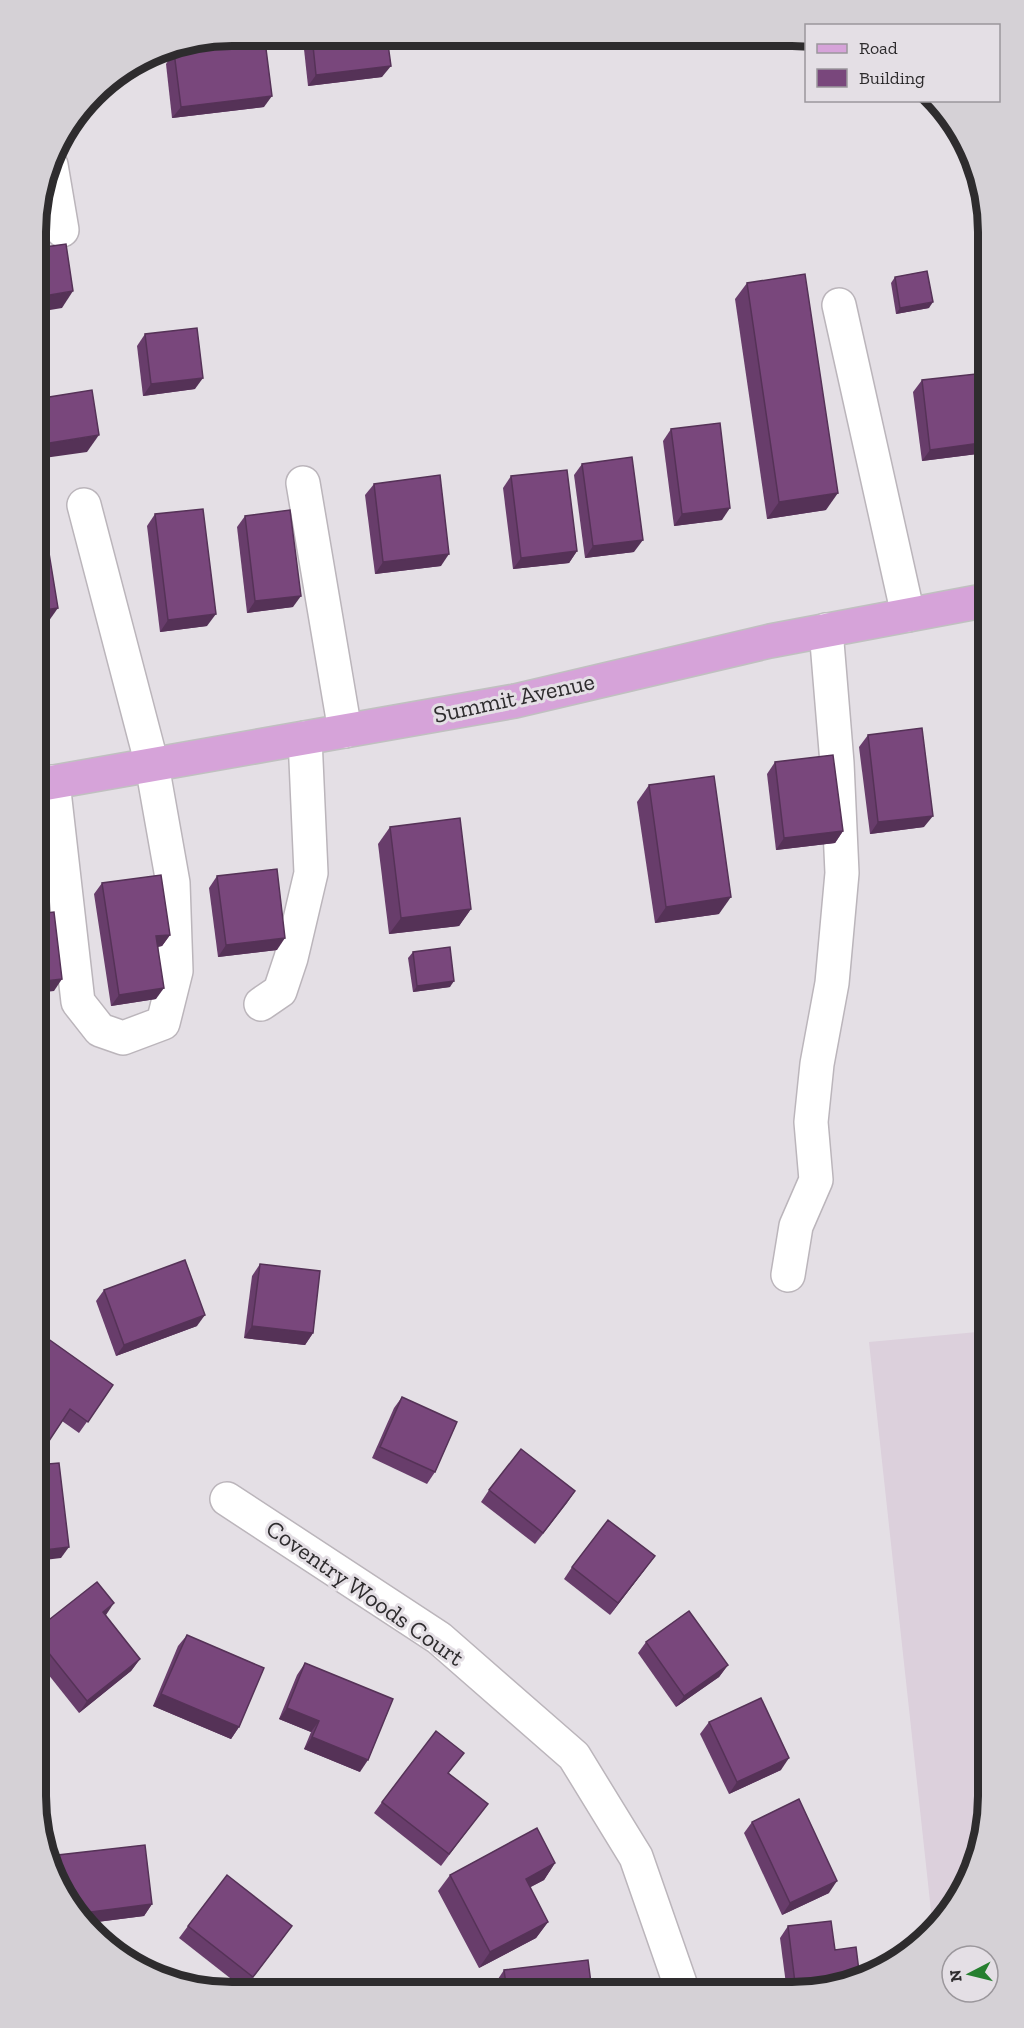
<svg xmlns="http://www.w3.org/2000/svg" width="1024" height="2028" font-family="'Zilla Slab',serif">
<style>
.built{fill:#dcd0dc}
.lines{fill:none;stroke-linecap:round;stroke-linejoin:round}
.minor-casing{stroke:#bbb5bb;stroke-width:36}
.major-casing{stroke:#c0c0c0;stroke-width:36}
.minor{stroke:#fff;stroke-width:33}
.major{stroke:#d6a3d9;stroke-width:33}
.wall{fill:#683d6b}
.shaded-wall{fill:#553257}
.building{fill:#79477c;stroke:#553257;stroke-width:1.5}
.labels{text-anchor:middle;stroke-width:6;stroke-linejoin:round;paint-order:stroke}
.street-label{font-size:24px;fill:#2e2c2e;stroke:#e4dfe5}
.rim{fill:none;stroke:#2e2c2e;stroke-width:8}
</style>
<rect width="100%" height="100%" fill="#e4dfe5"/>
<path class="built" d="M988 1331V1809L973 1870 947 1915 933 1929 869 1342Z"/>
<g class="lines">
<g class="minor-casing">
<g id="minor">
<path d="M51 165 62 230"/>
<path d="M839 305 908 615"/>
<path d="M303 483 345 731"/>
<path d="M53 782 78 1002 100 1030 123 1038 163 1023 176 971 173 883 152 765 84 505"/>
<path d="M261 1004 280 991 291 958 311 873 305 738"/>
<path d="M788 1275 796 1226 816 1180 811 1122 817 1064 832 983 842 873 837 763 826 630"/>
<path d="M227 1499 439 1638 574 1756 636 1857 683 1992"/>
</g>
</g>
<g class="major-casing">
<path id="major" d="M37 785 515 701 770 641 988 600"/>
</g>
<use href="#minor" class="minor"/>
<use href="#major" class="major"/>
</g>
<g class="wall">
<path d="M305 36 387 37 382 77 308 86 303 40Z"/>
<path d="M174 52 264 107 172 118 166 64Z"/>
<path d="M895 277 929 308 896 314 891 283Z"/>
<path d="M747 283 826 510 767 519 735 299Z"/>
<path d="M145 334 195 389 143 396 137 346Z"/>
<path d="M922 380 988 396V450L985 453 922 461 913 392Z"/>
<path d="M671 429 722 520 674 526 663 441Z"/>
<path d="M582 464 634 552 585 558 574 475Z"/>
<path d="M511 476 577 551 569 563 513 569 503 488Z"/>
<path d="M374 484 441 566 375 574 365 495Z"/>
<path d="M155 514 207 626 160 632 147 526Z"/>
<path d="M245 516 293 607 247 613 237 527Z"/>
<path d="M868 735 924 827 870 834 859 747Z"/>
<path d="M775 762 843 831 835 843 776 850 767 774Z"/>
<path d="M649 785 719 914 655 923 637 802Z"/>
<path d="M390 827 471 909 459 926 389 934 378 844Z"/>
<path d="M217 876 277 950 218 957 209 888Z"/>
<path d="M102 883 170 935 162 946 158 947 156 999 111 1006 94 894Z"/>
<path d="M413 952 450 987 413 992 408 958Z"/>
<path d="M260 1264 313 1333 305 1345 244 1338 252 1276Z"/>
<path d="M104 1290 197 1326 116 1356 96 1301Z"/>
<path d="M36 1353 113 1385 79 1433 62 1421 39 1455 36 1454Z"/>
<path d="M402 1397 435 1472 427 1484 372 1458 394 1408Z"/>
<path d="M489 1490 575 1491 535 1544 481 1502Z"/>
<path d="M572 1567 646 1568 610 1615 564 1579Z"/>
<path d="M105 1615 140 1659 131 1671 79 1713 36 1659V1630Z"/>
<path d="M187 1635 239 1727 231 1739 153 1706 178 1646Z"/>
<path d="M646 1642 728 1665 719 1677 676 1707 638 1653Z"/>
<path d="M305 1663 360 1772 304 1749 311 1732 279 1719 297 1675Z"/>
<path d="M709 1722 781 1770 729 1794 700 1734Z"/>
<path d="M449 1773 479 1815 441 1866 374 1813 382 1802Z"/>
<path d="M752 1822 829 1893 782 1915 744 1833Z"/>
<path d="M58 1855 152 1904 144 1916 89 1923 51 1865Z"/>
<path d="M555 1863 544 1880 530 1887 548 1922 536 1938 479 1968 438 1891 450 1875Z"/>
<path d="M188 1926 284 1937 244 1989 179 1938Z"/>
<path d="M788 1926 835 1950 854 1982 787 1992 780 1938Z"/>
<path d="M504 1970 591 1991H497L496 1982Z"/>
</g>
<g class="shaded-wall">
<path d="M135 65 130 72 122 73Z"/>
<path d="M391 66 382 77 308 86 316 75Z"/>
<path d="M272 96 264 107 172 118 181 107Z"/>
<path d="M73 291 62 308 38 312V297Z"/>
<path d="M933 302 929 308 896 314 900 308Z"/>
<path d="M203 378 195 389 143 396 151 384Z"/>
<path d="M99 435 87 452 37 459V445Z"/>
<path d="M988 442V450L985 453 922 461 930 450Z"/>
<path d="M838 493 826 510 767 519 779 502Z"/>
<path d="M730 508 722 520 674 526 682 514Z"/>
<path d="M643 540 634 552 585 558 593 546Z"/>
<path d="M577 551 569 563 513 569 521 558Z"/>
<path d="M449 554 441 566 375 574 383 562Z"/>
<path d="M301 596 293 607 247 613 255 601Z"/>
<path d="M58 608 46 625 37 626V611Z"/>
<path d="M216 614 207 626 160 632 168 620Z"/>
<path d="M933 816 924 827 870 834 878 822Z"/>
<path d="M843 831 835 843 776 850 784 838Z"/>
<path d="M731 897 719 914 655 923 666 907Z"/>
<path d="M471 909 459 926 389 934 401 918Z"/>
<path d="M170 935 162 946 148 948 156 936Z"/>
<path d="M285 938 277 950 218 957 226 945Z"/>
<path d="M62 979 54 991 37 993V982Z"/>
<path d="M454 981 450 987 413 992 417 986Z"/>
<path d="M164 988 156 999 111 1006 119 995Z"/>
<path d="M205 1315 197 1326 116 1356 124 1345Z"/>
<path d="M252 1326 313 1333 305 1345 244 1338Z"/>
<path d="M575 1491 567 1503 535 1544 543 1533Z"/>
<path d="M69 1547 61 1558 36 1561V1551Z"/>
<path d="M655 1556 646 1568 610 1615 618 1603Z"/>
<path d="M114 1603 106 1615 95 1624 103 1612Z"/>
<path d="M140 1659 131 1671 79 1713 87 1701Z"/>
<path d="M728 1665 719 1677 676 1707 684 1696Z"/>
<path d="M161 1694 239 1727 231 1739 153 1706Z"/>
<path d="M287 1708 319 1721 311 1732 279 1719Z"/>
<path d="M312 1737 368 1760 360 1772 304 1749Z"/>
<path d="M789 1758 781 1770 729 1794 737 1782Z"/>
<path d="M555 1863 544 1880 514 1896 526 1879Z"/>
<path d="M837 1881 829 1893 782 1915 790 1903Z"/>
<path d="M152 1904 144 1916 89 1923 83 1913Z"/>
<path d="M548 1922 536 1938 479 1968 490 1952Z"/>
</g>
<g class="building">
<path d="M312 36 387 37 391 66 316 75Z"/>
<path d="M265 41 272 96 181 107 174 52Z"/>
<path d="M66 244 73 291 38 297V248Z"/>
<path d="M927 271 933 302 900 308 895 277Z"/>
<path d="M805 274 838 493 779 502 747 283Z"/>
<path d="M197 328 203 378 151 384 145 334Z"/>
<path d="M985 373 988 396V442L930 450 922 380Z"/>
<path d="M92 390 99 435 37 445V399Z"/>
<path d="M720 423 730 508 682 514 671 429Z"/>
<path d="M632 457 643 540 593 546 582 464Z"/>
<path d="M567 470 577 551 521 558 511 476Z"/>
<path d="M440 475 449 554 383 562 374 484Z"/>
<path d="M37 480 58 608 37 611Z"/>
<path d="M203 509 216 614 168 620 155 514Z"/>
<path d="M290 510 301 596 255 601 245 516Z"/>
<path d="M922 728 933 816 878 822 868 735Z"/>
<path d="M833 755 843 831 784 838 775 762Z"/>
<path d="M714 776 731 897 666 907 649 785Z"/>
<path d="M460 818 471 909 401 918 390 827Z"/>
<path d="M277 869 285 938 226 945 217 876Z"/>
<path d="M161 875 170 935 156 936 164 988 119 995 102 883Z"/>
<path d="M54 912 62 979 37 982V914Z"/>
<path d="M450 947 454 981 417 986 413 952Z"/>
<path d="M185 1260 205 1315 124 1345 104 1290Z"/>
<path d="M260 1264 320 1271 313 1333 252 1326Z"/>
<path d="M47 1338 113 1385 88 1422 70 1409 47 1444 36 1436V1353Z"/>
<path d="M402 1397 457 1422 435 1472 380 1447Z"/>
<path d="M521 1449 575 1491 543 1533 489 1490Z"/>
<path d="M59 1463 69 1547 36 1551V1465Z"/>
<path d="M608 1520 655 1556 618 1603 572 1567Z"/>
<path d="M97 1582 114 1603 103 1612 140 1659 87 1701 36 1637V1630Z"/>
<path d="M689 1611 728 1665 684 1696 646 1642Z"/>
<path d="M187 1635 264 1668 239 1727 161 1694Z"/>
<path d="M305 1663 393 1699 368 1760 312 1737 319 1721 287 1708Z"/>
<path d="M761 1698 789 1758 737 1782 709 1722Z"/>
<path d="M436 1731 464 1753 448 1773 488 1804 449 1854 382 1802Z"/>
<path d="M799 1799 837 1881 790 1903 752 1822Z"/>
<path d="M537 1828 555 1863 526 1879 548 1922 490 1952 450 1875Z"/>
<path d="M145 1845 152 1904 83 1913 61 1880 58 1855Z"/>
<path d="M227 1875 292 1926 253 1977 188 1926Z"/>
<path d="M831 1921 835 1950 856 1947 860 1979 854 1982 796 1991 788 1926Z"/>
<path d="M588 1960 592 1991H507L504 1970Z"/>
<path d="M345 1982 347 1991H313Z"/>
</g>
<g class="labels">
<g class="street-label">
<text transform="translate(514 698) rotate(-12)" y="8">Summit Avenue</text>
<text transform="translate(365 1593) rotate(35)" y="8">Coventry Woods Court</text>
</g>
</g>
<path d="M0 0H1024V2028H0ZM232 46H792A186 186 0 0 1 978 232V1796A186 186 0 0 1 792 1982H232A186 186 0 0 1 46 1796V232A186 186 0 0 1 232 46Z" fill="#d5d1d6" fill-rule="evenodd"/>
<path class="rim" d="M232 46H792A186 186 0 0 1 978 232V1796A186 186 0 0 1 792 1982H232A186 186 0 0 1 46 1796V232A186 186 0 0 1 232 46Z"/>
<rect x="805" y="24" width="195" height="78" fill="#e4dfe5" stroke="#9b979c" stroke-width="1.5"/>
<rect x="817" y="44" width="30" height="9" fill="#d6a3d9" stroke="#9b979c" stroke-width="1.5"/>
<text x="859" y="54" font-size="18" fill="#2e2c2e">Road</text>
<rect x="817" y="69" width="30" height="18" fill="#79477c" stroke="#9b979c" stroke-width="1.5"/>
<text x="859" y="84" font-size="18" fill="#2e2c2e">Building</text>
<g transform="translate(970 1974) rotate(263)"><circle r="28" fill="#e4dfe5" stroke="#9b979c" stroke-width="1.5"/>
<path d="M0-4.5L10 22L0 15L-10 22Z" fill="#257f2f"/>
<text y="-9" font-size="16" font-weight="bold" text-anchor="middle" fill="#2e2c2e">N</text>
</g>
</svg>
